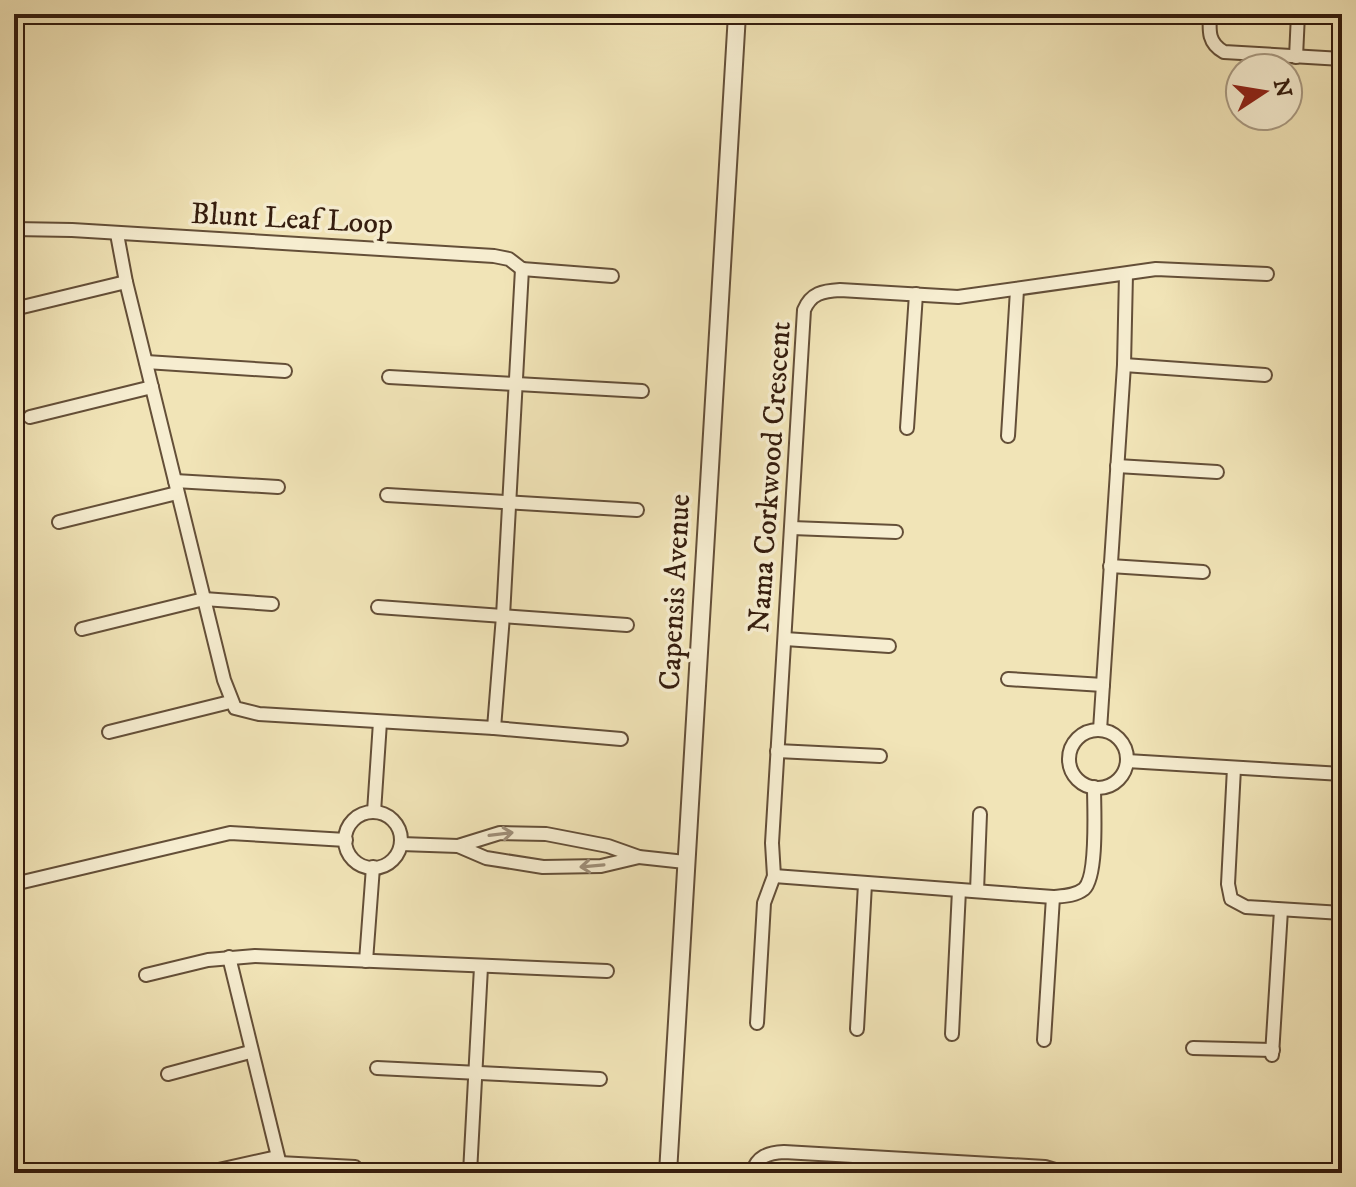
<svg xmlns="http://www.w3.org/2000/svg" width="1356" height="1187" font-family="'IM FELL DW Pica',serif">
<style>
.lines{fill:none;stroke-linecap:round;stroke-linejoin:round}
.minor-casing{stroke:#644f38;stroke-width:16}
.tertiary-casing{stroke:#644f38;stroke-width:20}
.minor{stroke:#f6edd0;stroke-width:12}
.tertiary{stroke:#f6edd0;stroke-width:16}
.oneway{stroke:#9f8f79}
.labels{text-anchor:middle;stroke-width:7;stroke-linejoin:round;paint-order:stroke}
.street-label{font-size:30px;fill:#351d0e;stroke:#f6edd0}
</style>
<rect width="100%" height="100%" fill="#f1e4b7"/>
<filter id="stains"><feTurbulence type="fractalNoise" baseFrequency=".0025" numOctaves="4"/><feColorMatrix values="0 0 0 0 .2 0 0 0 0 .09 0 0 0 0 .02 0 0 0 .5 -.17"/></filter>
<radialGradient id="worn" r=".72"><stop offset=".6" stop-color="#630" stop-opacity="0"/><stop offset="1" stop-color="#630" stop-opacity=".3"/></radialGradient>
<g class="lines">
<g class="minor-casing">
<g id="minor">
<path d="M1210 14C1209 31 1208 43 1224 52L1342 59"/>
<path d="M1296 57 1298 14"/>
<path d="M14 229 72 230 494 256 509 259 522 269"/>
<path d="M117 234 126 282 224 680 235 708 259 714 494 728 621 739"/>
<path d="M522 269 612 276"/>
<path d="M14 309 126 282"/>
<path d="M146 362 285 371"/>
<path d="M1124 365 1265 375"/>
<path d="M389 377 642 391"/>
<path d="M30 417 152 387"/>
<path d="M907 428 916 294"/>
<path d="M1008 436 1017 290"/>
<path d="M1117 466 1217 472"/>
<path d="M175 481 278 487"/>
<path d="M387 495 637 510"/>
<path d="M59 522 177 493"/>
<path d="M792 528 896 532"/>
<path d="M1110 566 1203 572"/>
<path d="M378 607 627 625"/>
<path d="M82 629 204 599 272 604"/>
<path d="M785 639 889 646"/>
<path d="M1008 679 1103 685"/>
<path d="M494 728 503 616 522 269"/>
<path d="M1100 730 1124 365 1126 274"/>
<circle cx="1098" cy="759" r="29"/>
<path d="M109 732 230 702"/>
<path d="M777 751 880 756"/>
<path d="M1127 761 1342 774"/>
<path d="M1234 768 1228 884 1231 899 1246 907 1342 913"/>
<path d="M374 812 380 722"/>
<circle cx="373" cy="840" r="28"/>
<path d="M401 844 458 846 486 858 543 867 601 866 639 857"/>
<path d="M458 846 500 833 546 834 608 846 639 857 685 862"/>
<path d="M774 876 772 843 804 310C811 293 823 291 840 290L958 297 1156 269 1267 274"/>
<path d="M774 876 1053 897C1063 896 1075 896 1084 889 1098 876 1094 808 1094 787"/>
<path d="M14 884 230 833 346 840"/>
<path d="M977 891 980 814"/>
<path d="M229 957 282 1173"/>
<path d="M366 961 373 867"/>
<path d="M146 975 208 960 255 956 607 971"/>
<path d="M757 1023 764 903 774 876"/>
<path d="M857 1029 865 884"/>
<path d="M952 1034 959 890"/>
<path d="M1044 1040 1053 897"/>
<path d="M1193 1048 1273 1050"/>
<path d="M1272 1055 1281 910"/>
<path d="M377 1068 600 1079"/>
<path d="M168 1074 250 1052"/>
<path d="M279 1163 355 1167"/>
<path d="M205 1173 277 1157"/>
<path d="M470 1173 481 967"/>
<path d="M752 1173C757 1156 768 1153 784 1152L1045 1167 1065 1173"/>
</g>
</g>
<g class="tertiary-casing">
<path id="tertiary" d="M668 1173 737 14"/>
</g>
<use href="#minor" class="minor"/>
<use href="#tertiary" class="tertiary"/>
</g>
<defs><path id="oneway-shaft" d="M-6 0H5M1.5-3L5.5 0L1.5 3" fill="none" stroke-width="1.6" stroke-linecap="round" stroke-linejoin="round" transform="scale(2)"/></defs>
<g class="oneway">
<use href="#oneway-shaft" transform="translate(501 834) rotate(-7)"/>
<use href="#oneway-shaft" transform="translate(592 866) rotate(175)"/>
</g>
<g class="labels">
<g class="street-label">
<text transform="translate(292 218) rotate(3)" y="10">Blunt Leaf Loop</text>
<text transform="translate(769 477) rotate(-86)" y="10">Nama Corkwood Crescent</text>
<text transform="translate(674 592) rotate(-87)" y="10">Capensis Avenue</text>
</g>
</g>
<rect width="1356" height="1187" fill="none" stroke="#f1e4b7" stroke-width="48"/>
<rect x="16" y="16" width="1324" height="1155" fill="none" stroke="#351d0e" stroke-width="4"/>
<rect x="24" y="24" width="1308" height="1139" fill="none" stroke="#351d0e" stroke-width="2"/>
<g transform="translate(1264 92) rotate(78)"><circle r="38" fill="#f6edd0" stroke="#a99a82" stroke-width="2"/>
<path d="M0-6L14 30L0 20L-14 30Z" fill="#8f2418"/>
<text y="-12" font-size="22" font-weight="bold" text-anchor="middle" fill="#351d0e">N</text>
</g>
<rect width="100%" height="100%" filter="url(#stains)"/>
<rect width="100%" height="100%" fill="url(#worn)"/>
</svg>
